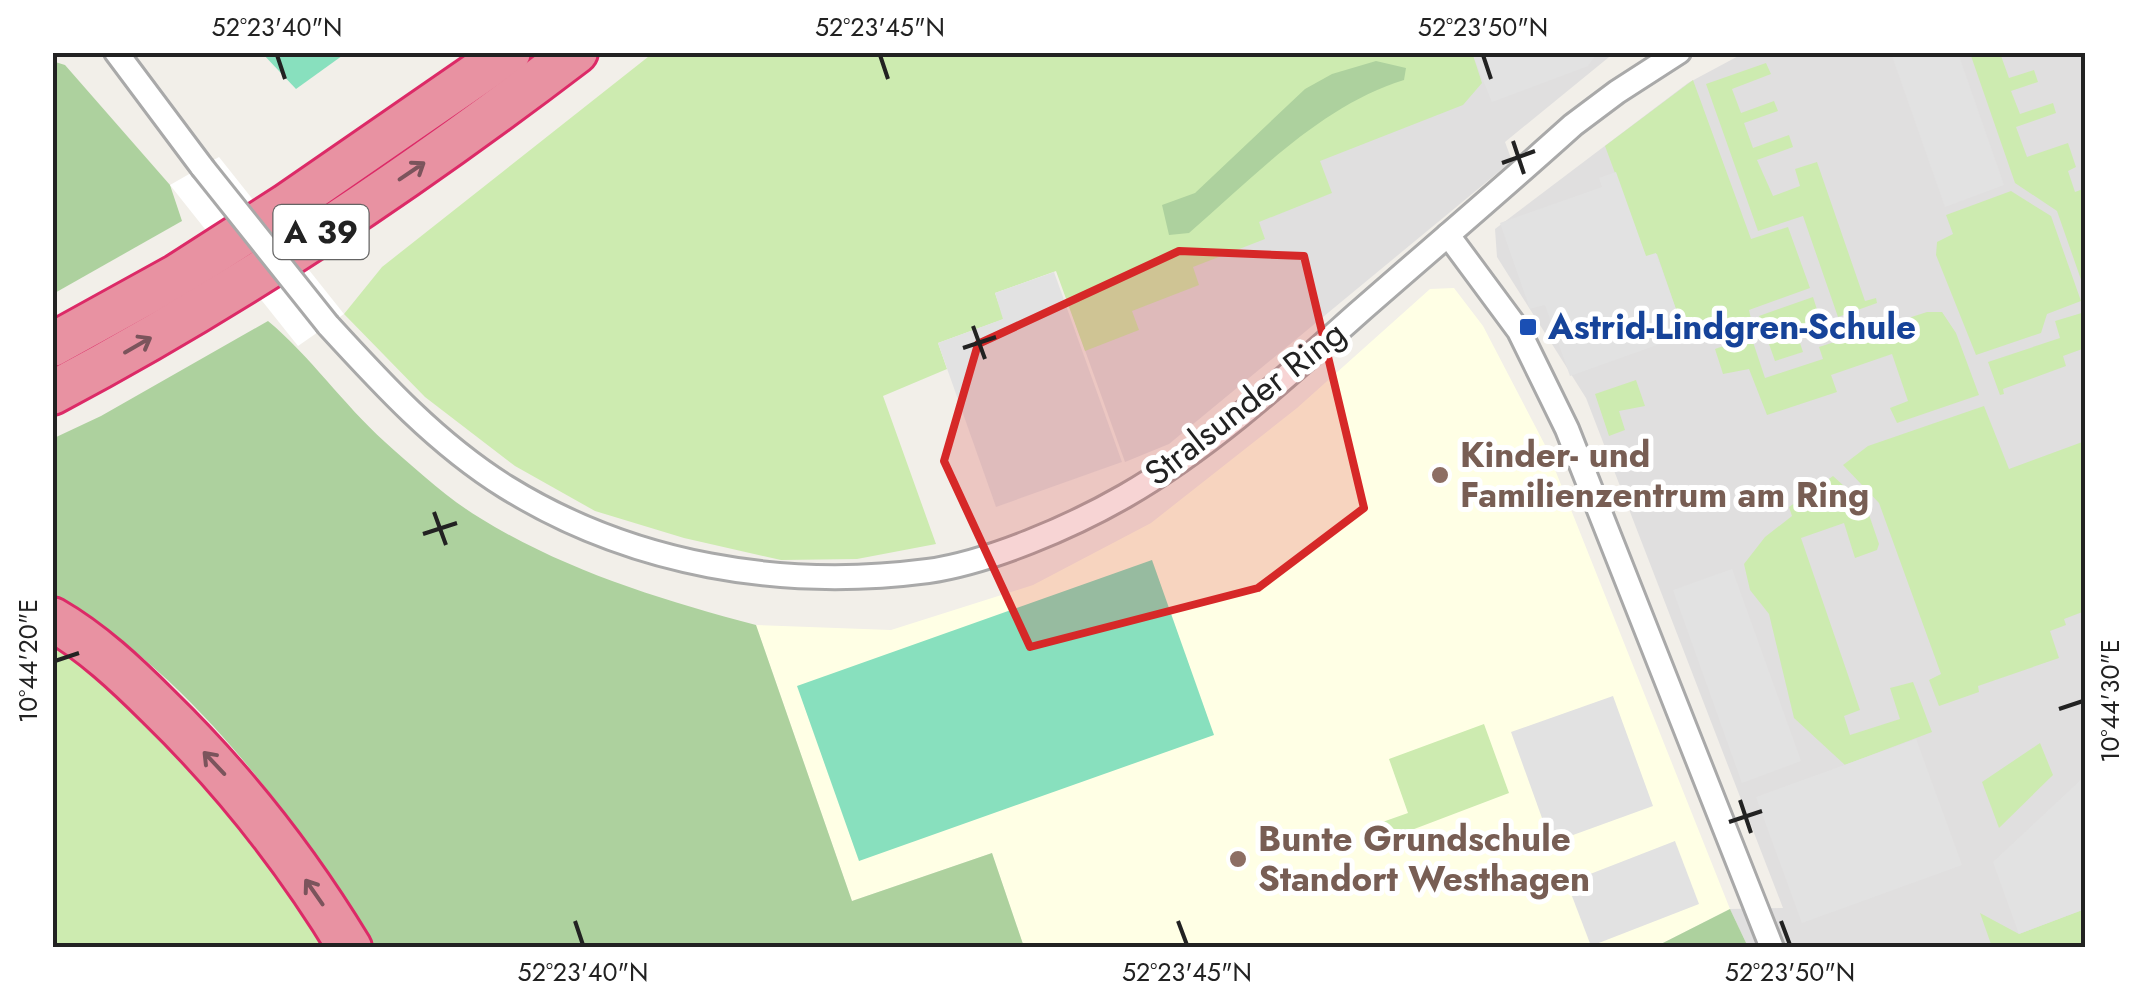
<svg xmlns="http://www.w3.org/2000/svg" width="2138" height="1000" font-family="Jost,sans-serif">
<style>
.residential{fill:#e0dfdf}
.education{fill:#ffffe5}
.grass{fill:#cdebb0}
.forest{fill:#add19e}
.pitch{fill:#88e0be}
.parking{fill:#e2e2e2}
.pier{fill:#fff}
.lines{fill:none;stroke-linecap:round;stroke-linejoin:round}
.minor-casing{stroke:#a9a9a9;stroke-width:28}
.motorway-casing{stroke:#dc2a67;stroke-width:48}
.minor{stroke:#fff;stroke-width:22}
.motorway{stroke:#e892a2;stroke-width:42}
.minor-bridge-casing{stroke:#a9a9a9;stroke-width:28;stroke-linecap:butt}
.minor-bridge{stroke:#fff;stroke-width:22}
.oneway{stroke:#7b545c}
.marked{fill:#d62828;fill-opacity:0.2;stroke:#d62828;stroke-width:8;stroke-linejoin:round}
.ticks{fill:none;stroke:#222;stroke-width:4}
.transit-dot{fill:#1a4fb4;stroke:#fff;stroke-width:4}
.education-dot{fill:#8d6e63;stroke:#fff;stroke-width:4}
.labels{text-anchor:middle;stroke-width:10;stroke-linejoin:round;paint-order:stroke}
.shield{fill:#fff;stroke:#646464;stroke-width:2.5}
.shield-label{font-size:32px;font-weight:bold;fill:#222}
.transit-label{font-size:35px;font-weight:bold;fill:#164399;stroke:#fff;text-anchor:start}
.street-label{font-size:35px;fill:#222;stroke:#fff}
.education-label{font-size:35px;font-weight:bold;fill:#785e54;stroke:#fff;text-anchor:start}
.neatline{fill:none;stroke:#222;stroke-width:4}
.ticks-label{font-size:25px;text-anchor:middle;fill:#222}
</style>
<rect width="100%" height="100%" fill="#f2efe9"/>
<g class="residential">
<path d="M1224 53H1614L1505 142 1512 161 1169 444 1125 462 1057 272Z"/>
<path d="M1744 53H2085V947H1748L1730 909 1783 908 1586 398 1497 257 1495 229 1688 83Z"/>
</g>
<path class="education" d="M1454 288 1483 326 1546 447 1730 909 1655 947H1024L992 853 852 901 756 625 891 630 1033 585 1151 523 1297 408 1430 289Z"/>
<g class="grass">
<path d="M1472 52 1482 83 1463 105 1320 161 1332 193 1259 222 1265 239 1193 267 1199 285 1132 311 1139 330 1085 351 1056 271 995 293 1004 319 938 343 947 369 883 396 936 544 857 559 781 560 684 538 595 511 515 466 425 397 344 314 382 267 653 53Z"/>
<path d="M1970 53H2000L2009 78 2034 70 2038 82 2011 91 2020 114 2053 103 2056 113 2016 127 2027 157 2068 143 2076 167 2068 171 2075 192 2083 189 2085 196V291L2057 211 2015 183Z"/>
<path d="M1766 63 1771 74 1732 89 1741 113 1774 101 1778 111 1744 123 1753 148 1789 135 1793 147 1757 160 1773 196 1800 186 1795 169 1817 162 1865 301 1876 298 1877 303 1838 317 1803 216 1758 231 1706 84Z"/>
<path d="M1693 80 1751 239 1788 227 1810 288 1749 310 1751 319 1687 341 1657 254 1646 257 1605 146Z"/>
<path d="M2011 191 2051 216 2081 301 2047 314 2041 333 1976 355 1936 255 1937 242 1953 234 1946 215Z"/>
<path d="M1813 297 1822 325 1797 334 1803 352 1775 361 1759 316Z"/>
<path d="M1927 312H1942L1956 333 1979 395 1897 423 1890 408 1908 401 1892 354 1831 375 1837 392 1767 415 1749 369 1723 374 1715 349 1751 336 1765 378 1823 359 1819 347Z"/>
<path d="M2085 312V348L2063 356 2066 366 2003 389 2004 394 2000 395 1988 362 2060 338 2055 321Z"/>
<path d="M1636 380 1645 406 1619 411 1625 430 1609 436 1595 394Z"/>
<path d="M1984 406 2009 469 2085 441V611L2064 619 2066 625 2050 631 2059 658 1978 686 1979 692 1939 706 1929 680 1941 674 1879 503 1843 465 1868 446Z"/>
<path d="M1833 476 1866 506 1879 544 1877 550 1855 558 1844 523 1801 538 1860 710 1844 716 1850 735 1900 719 1890 688 1913 682 1915 687 1932 732 1845 765 1794 718 1769 614 1750 590 1744 564 1765 537 1792 516 1789 507Z"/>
<path d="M52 639 116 688 237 816 327 947H53Z"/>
<path d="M1484 724 1509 793 1380 842 1374 825 1408 813 1389 759Z"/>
<path d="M2040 743 2053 775 1999 828 1982 782Z"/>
<path d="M2085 909V947H1992L1980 913 2019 934Z"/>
</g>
<g class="forest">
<path d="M52 61 65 65 170 185 182 221 53 294Z"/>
<path d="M1376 61 1406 68 1404 80C1320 106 1254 177 1189 233L1169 235 1162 205 1195 193 1305 89 1332 74Z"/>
<path d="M268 321C311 357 343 404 385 442 412 466 448 499 480 518 564 570 661 600 756 625L852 901 992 853 1024 947H375C293 814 191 674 53 594L52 439 101 416Z"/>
<path d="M1730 909 1748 947H1655Z"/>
</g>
<g class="pitch">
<path d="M262 53H346L296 89Z"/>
<path d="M1152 560 1214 735 859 861 797 686Z"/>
</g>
<g class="parking">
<path d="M1472 53V52L1597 53 1588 66 1492 102Z"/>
<path d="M1891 53H1958L2004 185 1945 207Z"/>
<path d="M1616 172 1646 256 1656 253 1685 335 1570 376 1545 305 1530 309 1500 223 1602 187 1599 178Z"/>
<path d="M1054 272 1122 462 996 507 938 343 1003 319 995 293Z"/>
<path d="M1732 569 1801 761 1742 783 1673 590Z"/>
<path d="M1613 696 1653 806 1551 843 1511 732Z"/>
<path d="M1916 739 1962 865 1802 923 1756 797Z"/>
<path d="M2085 776V909L2019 934 1993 862Z"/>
<path d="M1675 841 1699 904 1591 946 1567 883Z"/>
</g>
<path class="pier" d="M219 157 344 314 298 346 170 185Z"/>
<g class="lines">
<g class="minor-casing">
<g id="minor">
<path d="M116 52 202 167"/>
<path d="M1448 235 1519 331 1567 429 1772 948"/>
<path d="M328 325C382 384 437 444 506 487 632 565 782 590 928 571 990 562 1071 527 1125 496 1210 447 1284 379 1357 314 1429 251 1502 189 1573 125L1617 92 1679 52"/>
</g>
</g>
<g class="motorway-casing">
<g id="motorway">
<path d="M52 345 177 276 286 206 509 52"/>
<path d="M52 393C236 296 411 178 576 52"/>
<path d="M52 619C92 642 127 675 159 707 233 779 296 859 350 948"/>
</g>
</g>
<use href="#minor" class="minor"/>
<use href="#motorway" class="motorway"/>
<g class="minor-bridge-casing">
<path id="minor-bridge" d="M202 167 328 325"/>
</g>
<use href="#minor-bridge" class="minor-bridge"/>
</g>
<defs><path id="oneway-shaft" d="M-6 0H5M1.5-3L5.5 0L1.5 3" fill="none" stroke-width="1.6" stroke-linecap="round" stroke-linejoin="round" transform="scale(2.5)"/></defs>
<g class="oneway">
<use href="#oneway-shaft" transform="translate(412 171) rotate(-34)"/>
<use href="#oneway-shaft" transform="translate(138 345) rotate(-30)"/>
<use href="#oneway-shaft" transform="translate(214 763) rotate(-133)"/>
<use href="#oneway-shaft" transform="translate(314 892) rotate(-125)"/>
</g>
<path class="marked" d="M1179 251 1304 256 1364 508 1258 588 1030 647 944 461 978 344Z"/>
<path class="ticks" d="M277 55 285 79M880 55 888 79M1483 55 1491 79M1513 141 1524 174M1502 163 1535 151M973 326 985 359M963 348 996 337M434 512 446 545M423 534 457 523M55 661 79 653M2059 709 2083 701M1740 800 1751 833M1729 822 1762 811M575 921 583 945M1178 921 1187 945M1781 921 1790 945"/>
<rect class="transit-dot" x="1518" y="317" width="20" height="20" rx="5"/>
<g class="education-dot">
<circle cx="1440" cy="475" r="10"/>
<circle cx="1238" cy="859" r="10"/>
</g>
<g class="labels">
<rect class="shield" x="273.5" y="205" width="95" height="54" rx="8"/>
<g class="shield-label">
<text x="321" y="243">A 39</text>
</g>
<g class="transit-label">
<text x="1548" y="339">Astrid-Lindgren-Schule</text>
</g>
<g class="street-label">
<text transform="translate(1245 403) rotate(-38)" y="12">Stralsunder Ring</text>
</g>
<g class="education-label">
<text x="1460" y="467">Kinder- und<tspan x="1460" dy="40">Familienzentrum am Ring</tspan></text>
<text x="1258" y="851">Bunte Grundschule<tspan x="1258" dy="40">Standort Westhagen</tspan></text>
</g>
</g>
<rect width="2138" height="1000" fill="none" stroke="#ffffff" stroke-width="110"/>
<rect x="55" y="55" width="2028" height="890" class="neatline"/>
<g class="ticks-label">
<text x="277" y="36">52°23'40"N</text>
<text x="880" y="36">52°23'45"N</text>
<text x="1483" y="36">52°23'50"N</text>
<text transform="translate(28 661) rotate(-90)" y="9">10°44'20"E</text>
<text transform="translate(2110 701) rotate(-90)" y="9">10°44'30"E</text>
<text x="583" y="981">52°23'40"N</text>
<text x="1187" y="981">52°23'45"N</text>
<text x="1790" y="981">52°23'50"N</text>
</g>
</svg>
